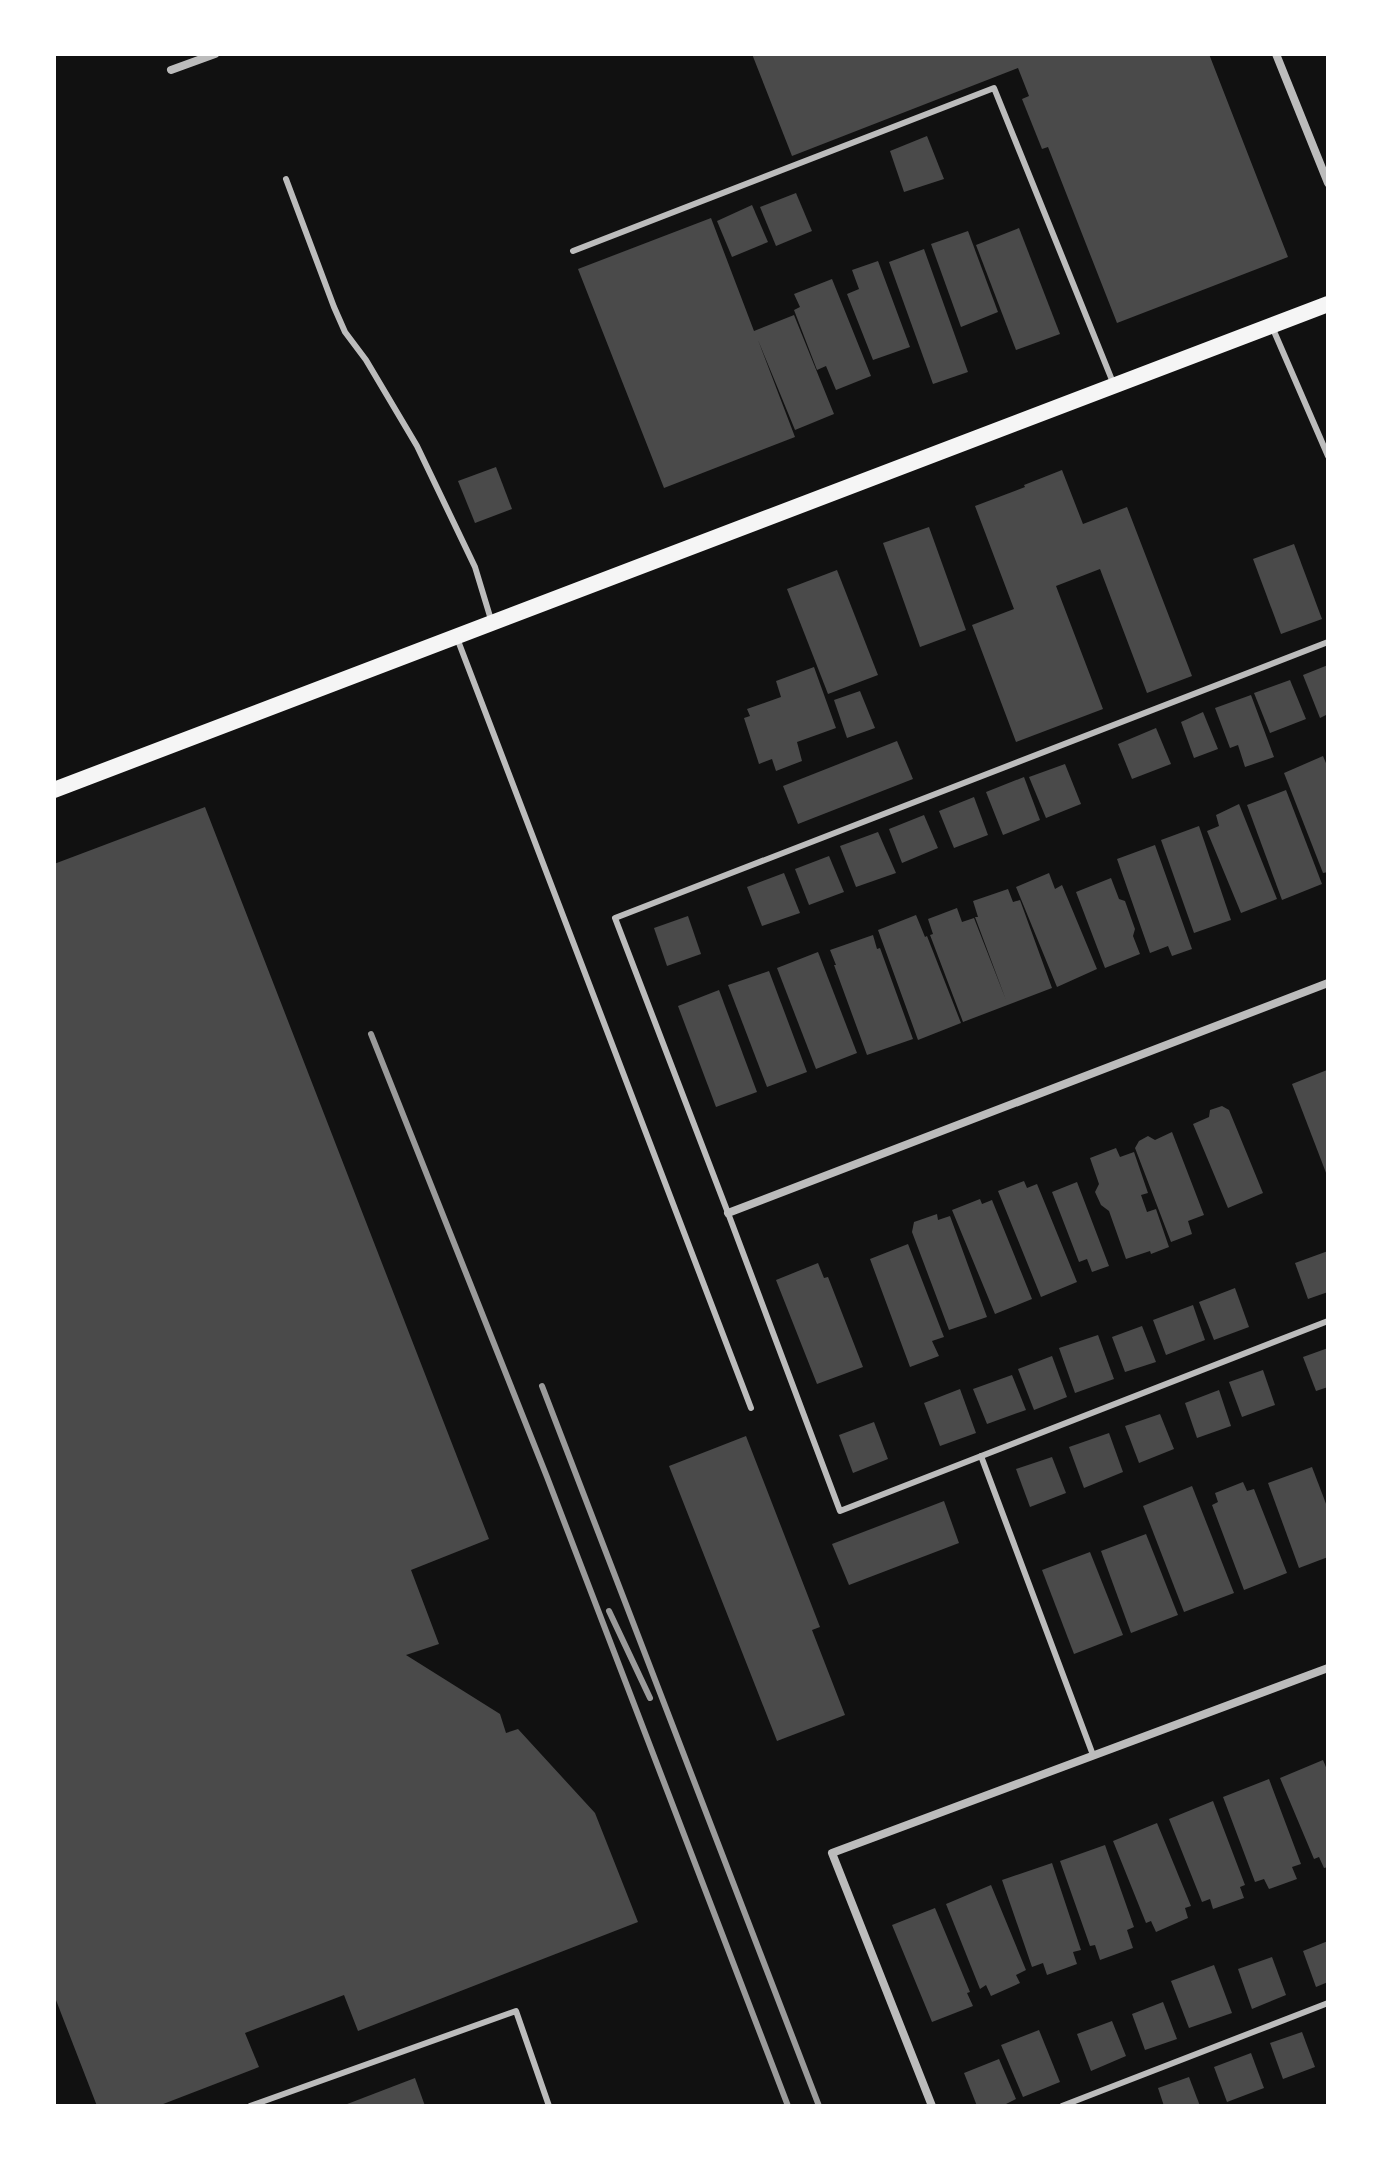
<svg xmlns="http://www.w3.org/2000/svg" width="1382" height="2160" font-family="Roboto,sans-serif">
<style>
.building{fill:#4a4a4a}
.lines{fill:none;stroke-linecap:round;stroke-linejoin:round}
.service{stroke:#bcbcbc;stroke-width:6}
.minor{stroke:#bcbcbc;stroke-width:8}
.secondary{stroke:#f5f5f5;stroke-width:16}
.rail{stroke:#9a9a9a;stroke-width:6}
</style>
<rect width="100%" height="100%" fill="#111"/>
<g class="building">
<path d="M752 54H1209L1288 257 1117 323 1048 147 1042 149 1022 99 1029 96 1018 68 792 156Z"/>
<path d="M927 136 944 179 904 192 890 151Z"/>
<path d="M796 193 812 231 776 246 760 207Z"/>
<path d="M752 205 768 242 732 257 717 221Z"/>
<path d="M711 218 754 331 794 315 834 414 795 430 758 340 795 437 664 488 578 269Z"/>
<path d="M1019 228 1060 334 1016 350 976 245Z"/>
<path d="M968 231 998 312 961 327 931 244Z"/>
<path d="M924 249 968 372 933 384 889 262Z"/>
<path d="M878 261 910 347 873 360 847 294 859 289 852 270Z"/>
<path d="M832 279 871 376 836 390 826 366 817 370 794 310 800 307 794 294Z"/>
<path d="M496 467 512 509 475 523 458 481Z"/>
<path d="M1062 470 1083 524 1127 507 1192 676 1147 693 1100 569 1056 586 1103 709 1016 742 972 625 1014 609 975 506 1025 487 1024 485Z"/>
<path d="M929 527 966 630 920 647 883 543Z"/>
<path d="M1294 544 1322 619 1281 634 1253 559Z"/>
<path d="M837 570 878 675 828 694 787 589Z"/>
<path d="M1328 665V714L1320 718 1303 675Z"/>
<path d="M814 667 836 728 797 742 802 761 776 771 772 759 759 764 744 718 750 716 747 709 781 697 776 681Z"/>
<path d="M1290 680 1306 719 1270 733 1254 693Z"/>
<path d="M860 691 875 728 847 738 834 700Z"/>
<path d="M1251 695 1274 757 1245 767 1238 745 1230 748 1215 708Z"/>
<path d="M1203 712 1218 749 1194 758 1181 722Z"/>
<path d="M1156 728 1171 764 1132 779 1118 744Z"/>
<path d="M897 741 913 779 798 824 783 786Z"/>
<path d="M1323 756 1328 768V872L1323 873 1284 773Z"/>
<path d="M1065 764 1081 804 1046 818 1029 777Z"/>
<path d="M1024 777 1040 820 1003 835 986 792Z"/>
<path d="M1286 790 1322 884 1282 900 1247 805Z"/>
<path d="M974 797 988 835 954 848 939 811Z"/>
<path d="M1239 804 1277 899 1241 913 1207 831 1219 826 1216 815Z"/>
<path d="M205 807 489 1539 411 1570 439 1644 406 1655 500 1714 506 1733 518 1729 595 1813 638 1922 358 2031 344 1995 245 2033 259 2067 158 2106H97L54 1995V864Z"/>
<path d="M924 815 938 848 902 863 889 829Z"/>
<path d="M1199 826 1231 920 1194 933 1161 840Z"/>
<path d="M878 832 896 873 856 887 840 846Z"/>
<path d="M1155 845 1192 949 1172 956 1168 946 1150 953 1117 859Z"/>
<path d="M829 856 844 892 809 905 795 869Z"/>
<path d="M784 873 800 913 762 926 747 887Z"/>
<path d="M1049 873 1055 889 1062 885 1097 969 1057 987 1016 887Z"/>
<path d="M1111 878 1119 899 1125 901 1135 929 1133 936 1140 954 1105 968 1076 892Z"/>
<path d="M1008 889 1013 902 1020 900 1052 988 963 1022 930 935 933 934 928 919 957 908 962 922 974 918 1006 1000 975 917H978L973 901Z"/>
<path d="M916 915 925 937 927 936 961 1023 918 1040 878 930Z"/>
<path d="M688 916 701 954 667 966 654 928Z"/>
<path d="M873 935 877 949 880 948 913 1039 867 1055 834 965H836L830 950Z"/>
<path d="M818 952 857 1053 816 1069 777 968Z"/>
<path d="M769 971 807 1072 767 1087 728 985Z"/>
<path d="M719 990 757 1092 716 1107 678 1006Z"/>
<path d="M1327 1070 1328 1074V1178L1292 1084Z"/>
<path d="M1222 1106 1229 1110 1263 1193 1228 1208 1193 1124 1209 1117 1210 1110Z"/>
<path d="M1172 1132 1204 1215 1188 1221 1192 1234 1171 1242 1135 1148 1139 1141 1148 1136 1155 1140Z"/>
<path d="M1116 1148 1120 1157 1134 1152 1148 1193 1141 1195 1147 1212 1156 1209 1169 1247 1151 1254 1150 1251 1126 1259 1109 1211 1101 1205 1095 1192 1099 1184 1090 1158Z"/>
<path d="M1024 1181 1027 1188 1037 1184 1077 1282 1041 1297 998 1191Z"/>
<path d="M1077 1182 1109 1266 1092 1272 1087 1259 1079 1262 1052 1192Z"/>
<path d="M980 1199 982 1204 992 1200 1032 1299 995 1314 952 1210Z"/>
<path d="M937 1214 938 1220 950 1216 987 1317 949 1330 912 1232 914 1222Z"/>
<path d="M908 1244 944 1337 932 1341 939 1356 910 1367 870 1259Z"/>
<path d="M1328 1251V1292L1308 1299 1295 1263Z"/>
<path d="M818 1263 824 1278 828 1277 863 1367 817 1384 776 1280Z"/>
<path d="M1235 1288 1249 1327 1214 1340 1199 1302Z"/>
<path d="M1193 1305 1205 1340 1166 1355 1153 1320Z"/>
<path d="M1142 1326 1156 1362 1125 1372 1112 1337Z"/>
<path d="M1098 1335 1114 1379 1075 1393 1059 1348Z"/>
<path d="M1328 1348V1387L1316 1391 1303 1357Z"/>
<path d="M1052 1356 1067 1397 1034 1410 1018 1369Z"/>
<path d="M1263 1370 1275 1405 1242 1417 1229 1382Z"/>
<path d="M1012 1375 1026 1410 987 1424 973 1389Z"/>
<path d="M960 1389 976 1433 940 1446 924 1403Z"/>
<path d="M1219 1390 1231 1426 1197 1438 1185 1403Z"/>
<path d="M1160 1414 1174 1449 1139 1463 1125 1426Z"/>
<path d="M874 1422 888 1459 853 1473 839 1435Z"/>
<path d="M1109 1433 1123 1472 1084 1488 1069 1447Z"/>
<path d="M746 1436 820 1627 812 1630 845 1715 777 1741 669 1466Z"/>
<path d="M1052 1457 1066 1493 1030 1507 1016 1469Z"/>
<path d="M1312 1467 1328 1509V1557L1299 1568 1268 1483Z"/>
<path d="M1243 1482 1247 1491 1254 1489 1287 1573 1244 1590 1212 1505 1218 1502 1215 1493Z"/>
<path d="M1192 1486 1234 1593 1184 1612 1143 1506Z"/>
<path d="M944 1501 959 1543 849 1585 832 1544Z"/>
<path d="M1146 1534 1178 1615 1131 1633 1101 1551Z"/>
<path d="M1090 1552 1123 1635 1074 1654 1042 1570Z"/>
<path d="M1323 1760 1328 1772V1867L1324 1868 1319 1857 1314 1859 1280 1778Z"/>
<path d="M1269 1779 1301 1864 1292 1867 1297 1879 1269 1889 1264 1879 1255 1882 1223 1797Z"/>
<path d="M1213 1801 1245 1885 1240 1887 1244 1898 1213 1909 1210 1899 1202 1902 1169 1819Z"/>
<path d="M1157 1823 1191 1906 1185 1908 1188 1918 1156 1932 1151 1921 1146 1923 1113 1841Z"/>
<path d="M1105 1845 1134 1927 1127 1930 1133 1948 1100 1960 1095 1945 1090 1946 1060 1861Z"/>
<path d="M1052 1863 1081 1950 1073 1952 1077 1964 1047 1975 1043 1963 1032 1967 1002 1880Z"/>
<path d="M991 1885 1026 1970 1016 1975 1020 1983 991 1996 986 1985 980 1989 946 1904Z"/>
<path d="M935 1908 970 1992 967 1993 973 2006 932 2022 892 1925Z"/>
<path d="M1328 1941V1982L1316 1987 1303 1951Z"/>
<path d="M1272 1957 1286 1995 1252 2009 1238 1969Z"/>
<path d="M1214 1965 1232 2013 1189 2028 1171 1981Z"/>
<path d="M1163 2002 1177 2039 1145 2050 1132 2014Z"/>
<path d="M1112 2021 1126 2056 1091 2071 1077 2034Z"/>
<path d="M1039 2030 1060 2082 1023 2097 1001 2045Z"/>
<path d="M1302 2032 1315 2067 1283 2079 1270 2043Z"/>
<path d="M1251 2053 1264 2088 1227 2102 1214 2067Z"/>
<path d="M999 2059 1016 2099 1002 2106H977L964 2073Z"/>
<path d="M1189 2077 1200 2106H1164L1158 2088Z"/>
<path d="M415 2078 425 2106H342Z"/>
</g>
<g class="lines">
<g class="service">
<path d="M286 179 334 307 345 332 366 360 417 446 475 567 492 623"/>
<path d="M573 251 994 88 1114 385"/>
<path d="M1273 329 1328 456"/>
<path d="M457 638 751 1408"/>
<path d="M1328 642 615 918 728 1213 840 1511 1328 1321"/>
<path d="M981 1456 1093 1755"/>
<path d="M250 2106 516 2011 549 2106"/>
<path d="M1062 2106 1328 2003"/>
</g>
<g class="minor">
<path d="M1276 54 1328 183"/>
<path d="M171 70 215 54"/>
<path d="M728 1213 1328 983"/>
<path d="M932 2106 832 1853 1328 1668"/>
</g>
<path class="secondary" d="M54 790 1328 304"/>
<g class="rail">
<path d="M371 1034 547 1477 788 2106"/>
<path d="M542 1386 819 2106"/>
<path d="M609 1611 650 1698"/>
</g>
</g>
<rect width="1382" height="2160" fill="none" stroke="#ffffff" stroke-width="112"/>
</svg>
